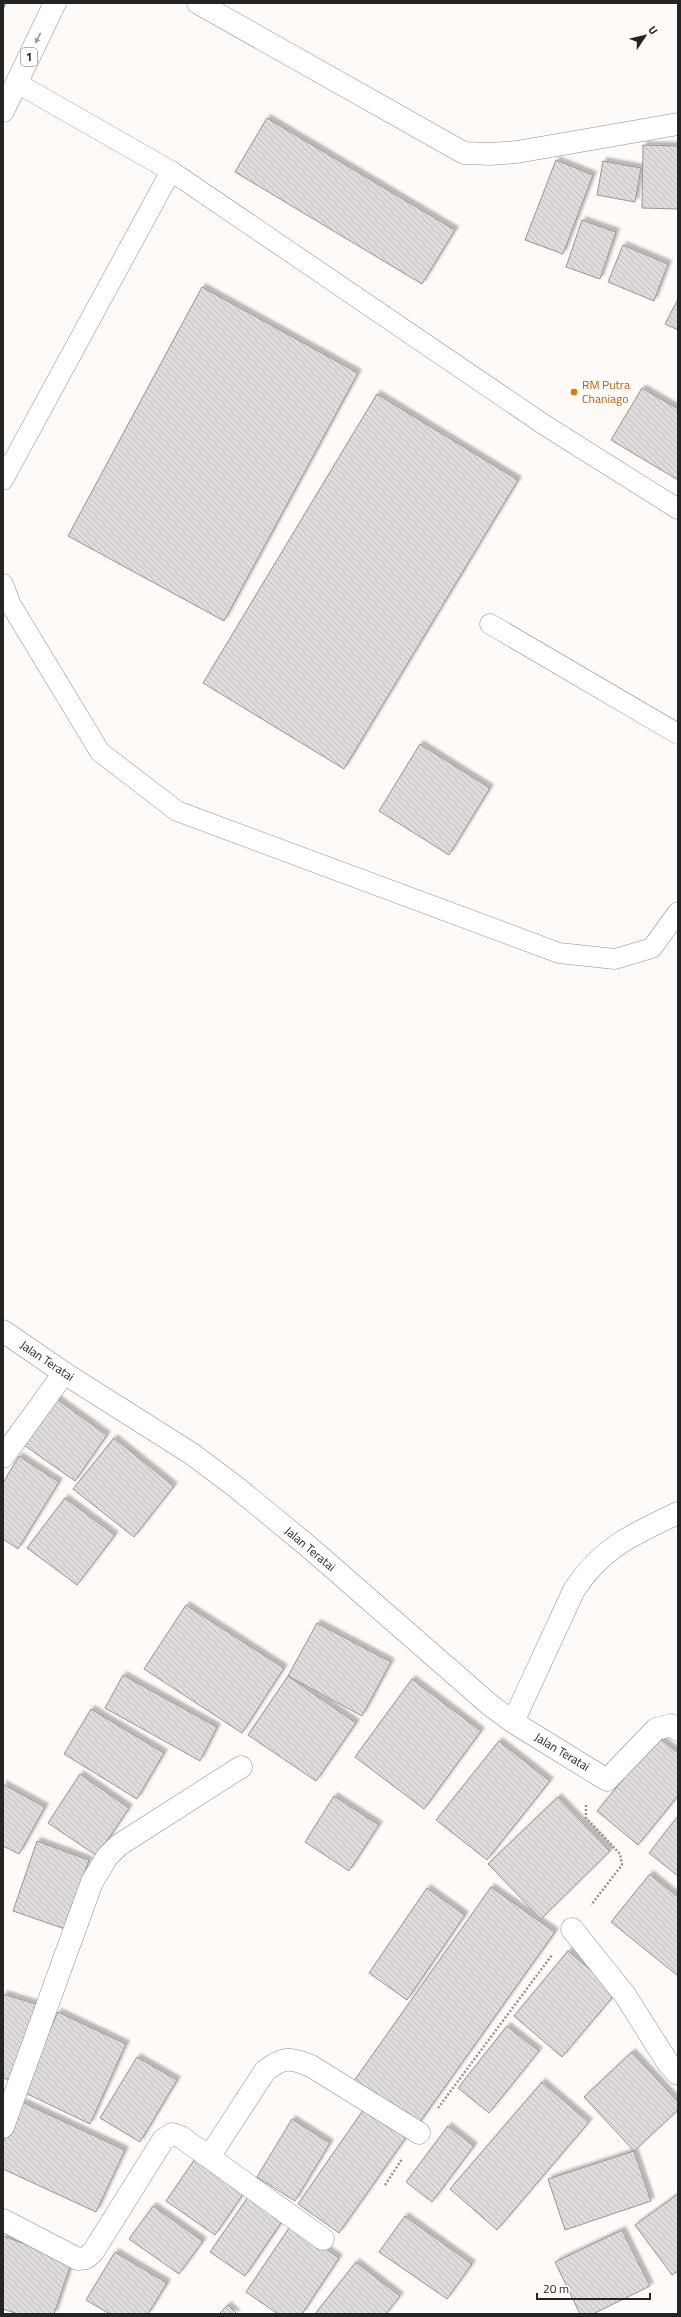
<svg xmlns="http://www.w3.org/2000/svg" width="681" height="2317" font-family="'Titillium Web',sans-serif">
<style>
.building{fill:url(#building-back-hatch);stroke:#989493;filter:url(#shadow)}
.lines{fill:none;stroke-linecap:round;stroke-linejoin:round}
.lane-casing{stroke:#918e8c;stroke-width:21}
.street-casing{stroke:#918e8c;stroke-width:23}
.highway-casing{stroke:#918e8c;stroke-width:23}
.path{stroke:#959391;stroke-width:2.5;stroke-dasharray:2 2;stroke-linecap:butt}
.lane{stroke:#fff;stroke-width:20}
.street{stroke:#fff;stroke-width:22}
.highway{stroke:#fff;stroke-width:22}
.tram{stroke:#585654;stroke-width:1}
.oneway{fill:#9d9c9c}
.food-dot{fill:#e8710a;stroke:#fefaf7;stroke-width:1.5}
.labels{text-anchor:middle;stroke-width:3.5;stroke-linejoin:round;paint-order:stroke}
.shield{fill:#fefaf7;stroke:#666463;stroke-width:1}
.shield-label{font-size:11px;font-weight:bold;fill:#252423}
.food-label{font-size:12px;fill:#c56008;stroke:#fefaf7;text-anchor:start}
.street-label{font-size:12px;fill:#252423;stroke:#fefaf7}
</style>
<defs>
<pattern id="building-back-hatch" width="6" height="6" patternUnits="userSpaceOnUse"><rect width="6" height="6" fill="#e0dbdb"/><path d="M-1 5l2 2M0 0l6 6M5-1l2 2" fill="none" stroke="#c0bcbc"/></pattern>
<filter id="shadow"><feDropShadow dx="3.5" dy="-3.5" stdDeviation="1" flood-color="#0004"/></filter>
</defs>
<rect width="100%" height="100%" fill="#fefaf7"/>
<g class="building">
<path d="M267 118 455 230 422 284 235 172Z"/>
<path d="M643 145 678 146V209L642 208Z"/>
<path d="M556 160 593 175 563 254 525 240Z"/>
<path d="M603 161 641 168 635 202 597 195Z"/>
<path d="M582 220 616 232 600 279 566 267Z"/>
<path d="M623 245 668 264 654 301 608 282Z"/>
<path d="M202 287 358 373 224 621 68 536Z"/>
<path d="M678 299V330L665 324Z"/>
<path d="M642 388 678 409V480L611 440Z"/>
<path d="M377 394 518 480 344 769 203 683Z"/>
<path d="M420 744 490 788 449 855 379 811Z"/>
<path d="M54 1397 107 1435 75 1481 21 1443Z"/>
<path d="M114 1438 174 1486 134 1537 73 1489Z"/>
<path d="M19 1456 59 1482 18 1549 3 1539V1483Z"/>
<path d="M65 1498 115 1535 77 1585 27 1548Z"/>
<path d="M186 1605 284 1668 242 1733 144 1669Z"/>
<path d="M317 1623 391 1662 362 1716 288 1676Z"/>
<path d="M123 1675 217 1727 200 1761 105 1708Z"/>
<path d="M288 1676 356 1723 316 1781 248 1735Z"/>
<path d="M412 1679 481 1731 424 1809 355 1757Z"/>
<path d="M91 1709 164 1753 137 1799 64 1754Z"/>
<path d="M658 1737 678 1753V1796L638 1845 597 1811Z"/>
<path d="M499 1741 550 1781 487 1860 436 1820Z"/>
<path d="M80 1774 129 1808 97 1856 48 1823Z"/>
<path d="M3 1784 45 1807 19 1854 3 1846Z"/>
<path d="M334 1796 379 1825 349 1871 305 1842Z"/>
<path d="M558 1797 610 1851 541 1919 488 1864Z"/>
<path d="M678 1816V1876L649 1853Z"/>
<path d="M37 1841 89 1860 65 1929 13 1911Z"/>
<path d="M650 1874 678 1897V1976L611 1922Z"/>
<path d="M491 1887 555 1932 417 2126 354 2081Z"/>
<path d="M427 1888 465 1915 407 2000 369 1973Z"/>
<path d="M568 1951 617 1992 562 2057 514 2016Z"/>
<path d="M3 1994 36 2004 13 2081 3 2078Z"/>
<path d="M58 2012 126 2044 90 2124 21 2091Z"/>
<path d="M507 2026 539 2051 489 2113 458 2088Z"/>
<path d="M632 2052 678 2102V2110L634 2151 584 2097Z"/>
<path d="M137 2057 177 2080 140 2142 100 2118Z"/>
<path d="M542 2082 589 2122 497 2230 450 2189Z"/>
<path d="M22 2102 125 2150 96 2212 3 2169V2142Z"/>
<path d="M366 2106 407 2136 339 2233 298 2204Z"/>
<path d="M292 2119 330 2143 295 2201 257 2177Z"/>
<path d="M448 2126 474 2146 432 2202 406 2182Z"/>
<path d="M634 2151 651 2201 565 2230 548 2179Z"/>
<path d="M197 2156 246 2190 215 2235 166 2201Z"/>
<path d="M678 2194V2271L672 2275 635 2225Z"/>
<path d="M248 2197 283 2220 245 2276 210 2252Z"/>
<path d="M153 2206 203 2241 179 2274 129 2239Z"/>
<path d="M405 2216 472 2264 447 2299 379 2252Z"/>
<path d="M291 2225 339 2258 302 2314H278L246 2292Z"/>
<path d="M622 2230 650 2286 593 2314H580L555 2262Z"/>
<path d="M3 2236 72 2261 54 2314H18L3 2309Z"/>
<path d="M115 2252 167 2283 148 2314H110L86 2300Z"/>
<path d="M356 2262 400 2296 386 2314H315Z"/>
<path d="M228 2305 237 2314H219Z"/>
</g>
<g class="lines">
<g class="lane-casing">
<g id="lane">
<path d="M17 83 171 171 543 424 678 509"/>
<path d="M3 480 171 171"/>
<path d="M3 584 11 605 100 752 177 811 559 953 615 959 652 948 678 912"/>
<path d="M490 624 678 734"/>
</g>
</g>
<g class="street-casing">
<g id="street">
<path d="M198 3 464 153 490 154 517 152 678 124"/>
<path d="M3 1331 64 1373 192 1454 236 1487 309 1547 490 1705 513 1722 607 1780 656 1729 671 1725 678 1730"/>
<path d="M3 1457 64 1373"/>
<path d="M513 1722 574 1590C602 1547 634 1534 678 1513"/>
<path d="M572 1929 625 1995 668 2063 678 2074"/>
<path d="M3 2127 92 1882 107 1857 119 1845 241 1767"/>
<path d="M209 2157 265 2071C283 2057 289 2057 311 2066L419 2133"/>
<path d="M3 2220 78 2259 86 2258 93 2252 163 2140 172 2134 181 2137 323 2239"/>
</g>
</g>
<g class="highway-casing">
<path id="highway" d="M3 111 55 3"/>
</g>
<g class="path">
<path d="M586 1805V1818L620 1854 622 1865 591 1905"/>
<path d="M438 2108 552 1955"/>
<path d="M385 2185 402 2159"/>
</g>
<use href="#lane" class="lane"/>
<use href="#street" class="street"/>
<use href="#highway" class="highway"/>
<path class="tram" d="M3 9 6 3"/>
</g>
<defs><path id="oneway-solid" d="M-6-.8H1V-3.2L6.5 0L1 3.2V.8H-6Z"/></defs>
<use class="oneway" href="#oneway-solid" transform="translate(38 38) rotate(116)"/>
<circle class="food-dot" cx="574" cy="392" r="4"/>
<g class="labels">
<rect class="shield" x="21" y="48" width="16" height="18" rx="3"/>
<g class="shield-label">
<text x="29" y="61">1</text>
</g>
<g class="food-label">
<text x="582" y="389">RM Putra<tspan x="582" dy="14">Chaniago</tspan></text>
</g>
<g class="street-label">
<text transform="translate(47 1361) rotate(34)" y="4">Jalan Teratai</text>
<text transform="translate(310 1549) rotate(40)" y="4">Jalan Teratai</text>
<text transform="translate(562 1752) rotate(31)" y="4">Jalan Teratai</text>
</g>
</g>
<rect width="681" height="2317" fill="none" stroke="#252423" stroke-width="8"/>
<g transform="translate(645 36) rotate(55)" stroke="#fefaf7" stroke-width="3" paint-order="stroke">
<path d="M0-3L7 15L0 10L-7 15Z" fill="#252423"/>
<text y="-6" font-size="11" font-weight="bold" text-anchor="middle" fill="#252423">U</text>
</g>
<path d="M537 2293v6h113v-6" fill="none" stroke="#252423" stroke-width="2"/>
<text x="543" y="2293" font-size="12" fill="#252423" stroke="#fefaf7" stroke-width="3" paint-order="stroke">20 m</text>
</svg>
